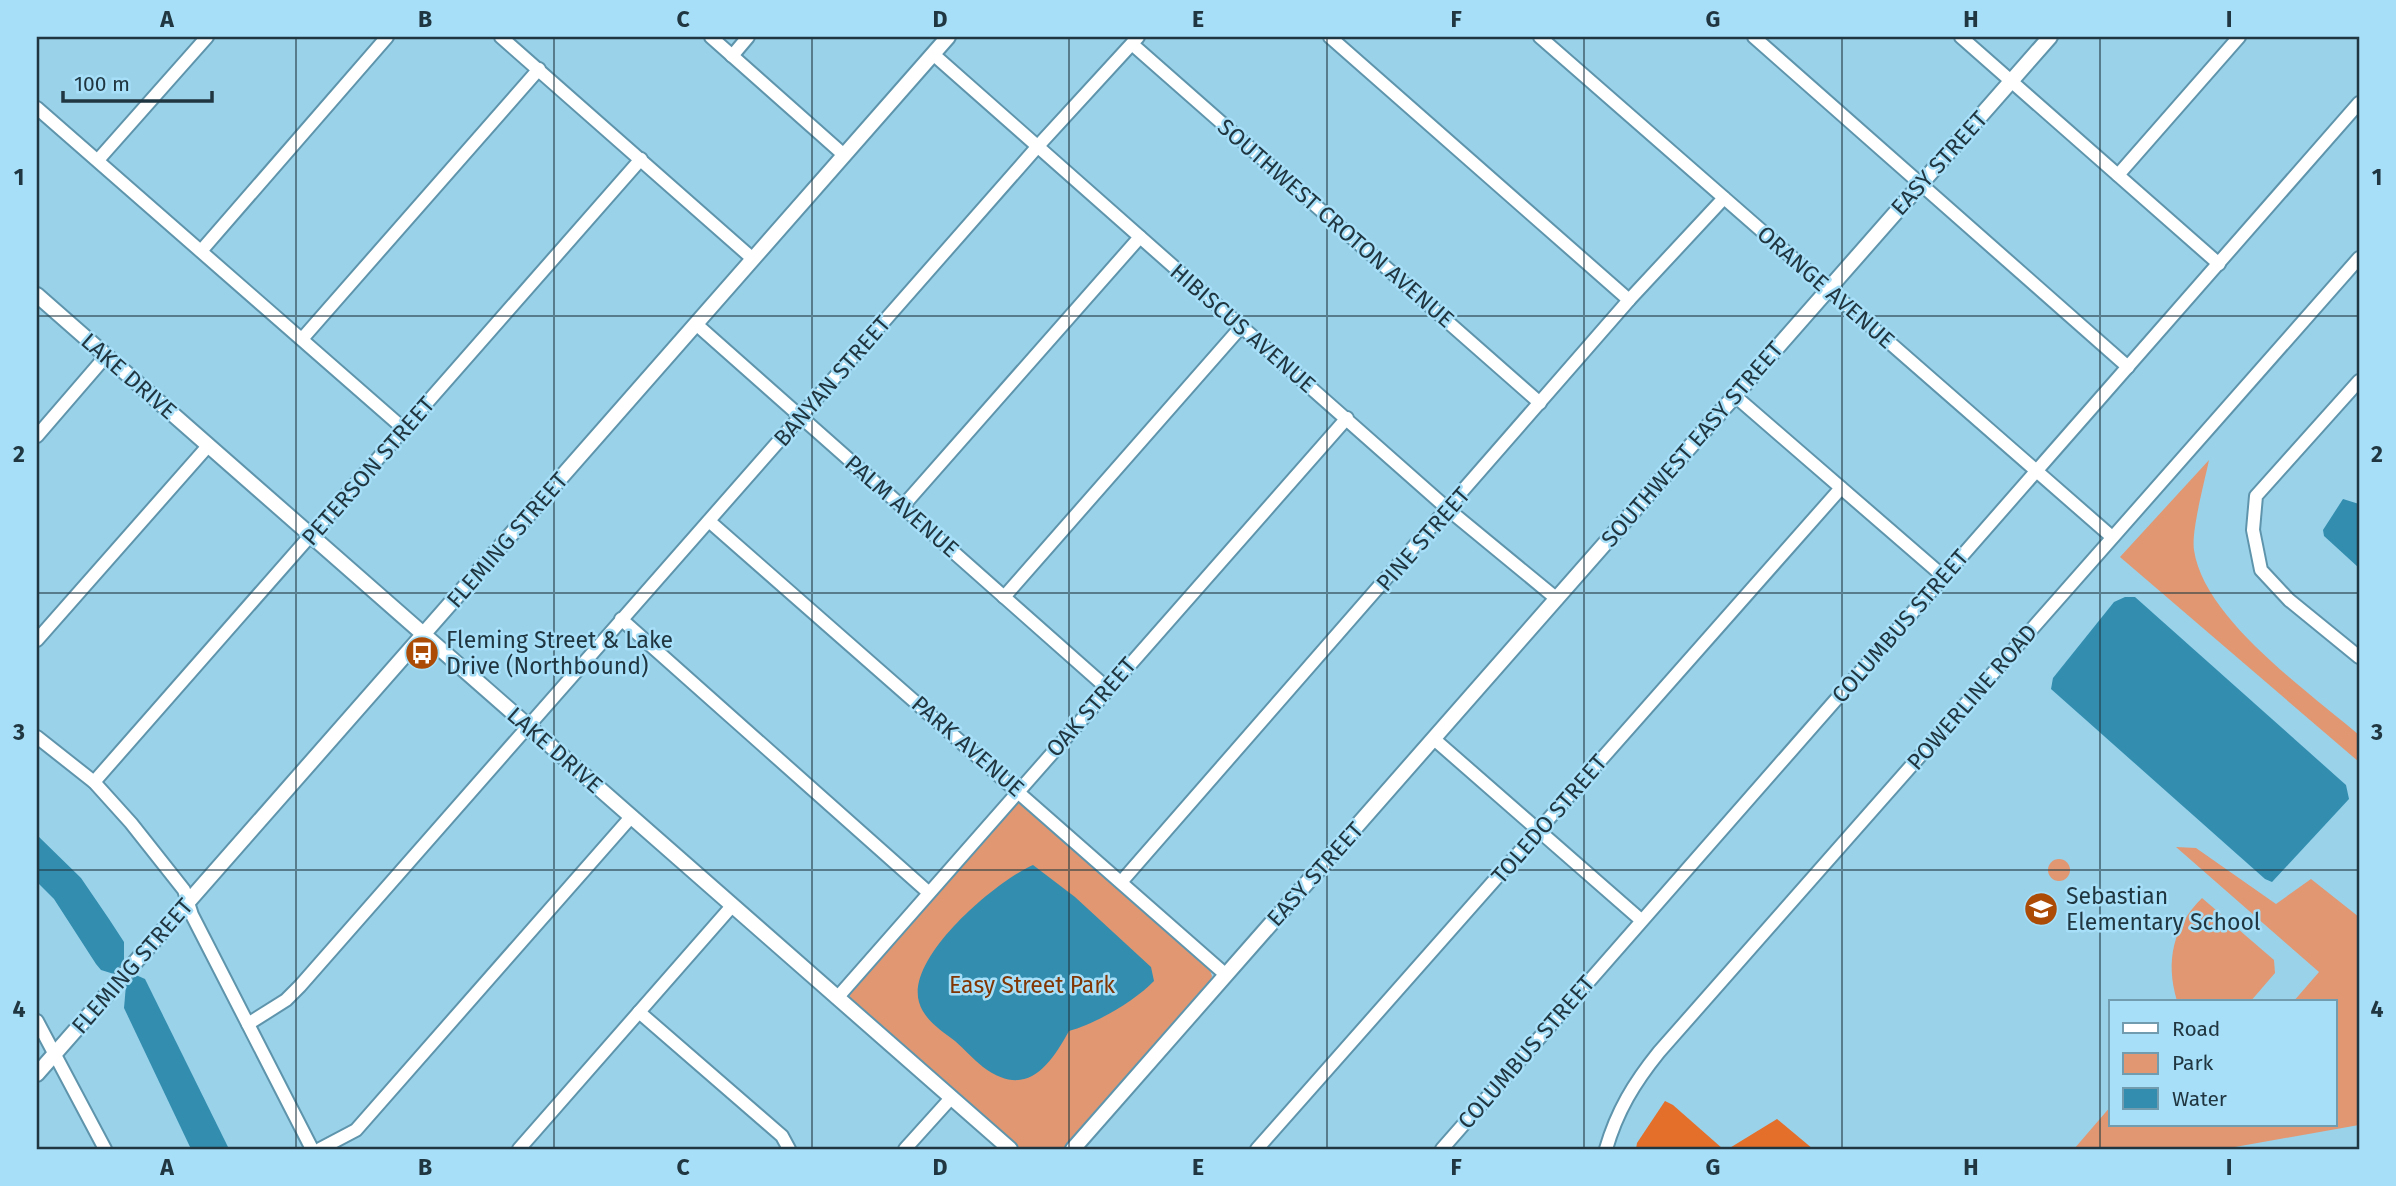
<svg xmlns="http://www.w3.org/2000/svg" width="2396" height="1186" font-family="'Fira Sans',sans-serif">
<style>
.green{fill:#e19772}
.forest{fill:#e36f2a}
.water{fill:#328daf}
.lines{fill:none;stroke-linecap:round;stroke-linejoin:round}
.minor-casing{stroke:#5f95ac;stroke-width:16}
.tertiary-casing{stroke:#5f95ac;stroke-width:18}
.minor{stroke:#fff;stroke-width:12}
.tertiary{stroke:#fff;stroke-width:14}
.grid{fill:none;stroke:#203640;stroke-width:2;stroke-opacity:0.55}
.labels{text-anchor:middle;stroke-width:5;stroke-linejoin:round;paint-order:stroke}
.street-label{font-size:23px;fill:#203640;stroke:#a7dff8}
.poi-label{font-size:23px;fill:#203640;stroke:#a7dff8;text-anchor:start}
.park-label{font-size:23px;fill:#803502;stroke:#a7dff8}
.neatline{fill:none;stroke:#203640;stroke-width:2.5}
.grid-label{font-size:23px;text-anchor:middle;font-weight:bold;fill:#203640}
</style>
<rect width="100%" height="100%" fill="#9ad2ea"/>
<g class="green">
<path d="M2209 460C2205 480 2191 531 2194 550 2204 619 2308 691 2359 735V762L2120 557Z"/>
<path d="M1018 803 1029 805 1208 964 1212 976 1209 987 1066 1149H1017L853 1006 849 998 853 986 1010 806Z"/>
<path d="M2176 847 2196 848 2276 904 2311 879 2359 917V1125L2224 1149H2074L2111 1106V1125H2335V1002H2293L2319 972Z"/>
<circle cx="2059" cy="870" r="11"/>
<path d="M2202 898 2274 960 2275 973 2250 1002 2177 1001C2165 961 2173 927 2202 898Z"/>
</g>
<g class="forest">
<path d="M1665 1101 1673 1105 1723 1149H1636L1637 1143Z"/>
<path d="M1777 1119 1813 1149H1728Z"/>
</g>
<g class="water">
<path d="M2343 499 2359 504V568L2324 536 2323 530Z"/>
<path d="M2125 597H2135L2346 785 2349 799 2272 882 2265 879 2051 689 2053 678 2114 602Z"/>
<path d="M37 835 81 878 109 919 124 942V964L114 974 101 970 96 964 54 899 37 882Z"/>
<path d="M1033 865 1075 897 1151 967 1154 981C1135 1001 1095 1024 1069 1031 1049 1067 1026 1099 983 1067 973 1059 964 1049 955 1041 942 1031 924 1020 919 1002 906 957 996 881 1033 865Z"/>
<path d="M136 975 145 979 229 1149H191L124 1008 126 985Z"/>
</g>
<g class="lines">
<g class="minor-casing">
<g id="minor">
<path d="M501 37 753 259"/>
<path d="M711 37 844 155"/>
<path d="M1330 37 1629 300"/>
<path d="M1540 37 2112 537"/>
<path d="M1754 37 2128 367"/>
<path d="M1961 37 2219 264"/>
<path d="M1132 44 1540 403"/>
<path d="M933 54 1449 510 1557 599"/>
<path d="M732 56 748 37"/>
<path d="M37 108 404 429"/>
<path d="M98 160 207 37"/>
<path d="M2118 175 2239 37"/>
<path d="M201 251 387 37"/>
<path d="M696 324 1107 688"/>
<path d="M302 339 539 69"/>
<path d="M2359 381 2256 496 2253 530 2261 570 2289 600 2359 657"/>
<path d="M1735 396 1944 577"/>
<path d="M37 436 106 356"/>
<path d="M903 506 1140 237"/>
<path d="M709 521 1225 974"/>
<path d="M1004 597 1241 327"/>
<path d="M621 619 928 892"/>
<path d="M37 640 208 446"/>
<path d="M37 737 94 782 131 823 184 890 192 915 312 1149"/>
<path d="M1434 739 1641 920"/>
<path d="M94 782 641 159"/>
<path d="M1122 881 1629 300 1724 198"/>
<path d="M837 998 1347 418"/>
<path d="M639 1012 782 1136 789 1149"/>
<path d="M37 1021 105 1149"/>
<path d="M248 1024 286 1000 300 986 1038 146 1138 37"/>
<path d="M320 1149 356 1130 631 817"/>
<path d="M519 1149 732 906"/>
<path d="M905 1149 951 1098"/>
<path d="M1257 1149 1841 488"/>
<path d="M1442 1149 2359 103"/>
<path d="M1606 1149C1617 1111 1634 1083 1659 1052L2359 258"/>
</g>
</g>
<g class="tertiary-casing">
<g id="tertiary">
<path d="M37 295 1010 1149"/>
<path d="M37 1074 948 37"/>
<path d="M1073 1149 2050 37"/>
</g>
</g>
<use href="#minor" class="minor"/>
<use href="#tertiary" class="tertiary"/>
</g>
<path class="grid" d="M296 37V1149M554 37V1149M812 37V1149M1069 37V1149M1327 37V1149M1584 37V1149M1842 37V1149M2100 37V1149M37 316H2359M37 593H2359M37 870H2359"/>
<defs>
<g id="bus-disc" transform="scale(1.75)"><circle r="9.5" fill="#ac4b06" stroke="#a7dff8"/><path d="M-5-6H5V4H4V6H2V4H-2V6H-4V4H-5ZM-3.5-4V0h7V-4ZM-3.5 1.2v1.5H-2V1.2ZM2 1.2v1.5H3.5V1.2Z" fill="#fff"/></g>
<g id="school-disc" transform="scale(1.75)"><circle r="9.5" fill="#ac4b06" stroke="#a7dff8"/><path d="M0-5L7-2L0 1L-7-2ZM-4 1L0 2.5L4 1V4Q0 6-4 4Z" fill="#fff"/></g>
</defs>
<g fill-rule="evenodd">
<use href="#bus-disc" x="422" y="653"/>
<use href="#school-disc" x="2041" y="909"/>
</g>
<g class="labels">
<g class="street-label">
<text transform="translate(1939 163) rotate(-48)" y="8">EASY STREET</text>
<text transform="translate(1336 223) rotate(41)" y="8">SOUTHWEST CROTON AVENUE</text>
<text transform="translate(1826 287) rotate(41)" y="8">ORANGE AVENUE</text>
<text transform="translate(1243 328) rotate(41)" y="8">HIBISCUS AVENUE</text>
<text transform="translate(129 376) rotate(41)" y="8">LAKE DRIVE</text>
<text transform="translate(832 381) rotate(-49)" y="8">BANYAN STREET</text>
<text transform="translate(1692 444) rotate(-49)" y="8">SOUTHWEST EASY STREET</text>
<text transform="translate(368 471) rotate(-49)" y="8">PETERSON STREET</text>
<text transform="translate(902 506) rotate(41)" y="8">PALM AVENUE</text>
<text transform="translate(1423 539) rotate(-49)" y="8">PINE STREET</text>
<text transform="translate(507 540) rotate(-49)" y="8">FLEMING STREET</text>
<text transform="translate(1900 626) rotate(-49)" y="8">COLUMBUS STREET</text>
<text transform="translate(1972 697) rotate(-49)" y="8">POWERLINE ROAD</text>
<text transform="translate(1091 707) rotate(-49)" y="8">OAK STREET</text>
<text transform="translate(968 746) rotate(41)" y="8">PARK AVENUE</text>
<text transform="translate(555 750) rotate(41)" y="8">LAKE DRIVE</text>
<text transform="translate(1549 819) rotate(-49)" y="8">TOLEDO STREET</text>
<text transform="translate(1315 874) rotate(-48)" y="8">EASY STREET</text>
<text transform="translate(132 966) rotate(-49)" y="8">FLEMING STREET</text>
<text transform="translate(1526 1052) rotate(-49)" y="8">COLUMBUS STREET</text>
</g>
<g class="poi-label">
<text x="446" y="648">Fleming Street &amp; Lake<tspan x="446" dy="26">Drive (Northbound)</tspan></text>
<text x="2066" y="904">Sebastian<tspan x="2066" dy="26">Elementary School</tspan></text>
</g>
<g class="park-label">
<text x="1032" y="993">Easy Street Park</text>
</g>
</g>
<rect width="2396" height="1186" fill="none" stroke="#a7dff8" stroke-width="77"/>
<rect x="2109" y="1000" width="228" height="126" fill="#a7dff8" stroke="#719bae" stroke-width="2"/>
<rect x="2123" y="1023" width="35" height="10" fill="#ffffff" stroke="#719bae" stroke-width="2"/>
<text x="2172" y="1036" font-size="21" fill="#203640">Road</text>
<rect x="2123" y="1053" width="35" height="21" fill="#e19772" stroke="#719bae" stroke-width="2"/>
<text x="2172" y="1070" font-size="21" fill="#203640">Park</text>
<rect x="2123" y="1088" width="35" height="21" fill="#328daf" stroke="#719bae" stroke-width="2"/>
<text x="2172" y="1106" font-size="21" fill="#203640">Water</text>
<path d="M63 91v10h149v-10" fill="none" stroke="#203640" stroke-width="3.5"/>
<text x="74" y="91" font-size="21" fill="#203640" stroke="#a7dff8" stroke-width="5" paint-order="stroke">100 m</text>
<rect x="38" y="38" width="2320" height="1110" class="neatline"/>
<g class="grid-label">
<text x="167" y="27">A</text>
<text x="425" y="27">B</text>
<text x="683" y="27">C</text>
<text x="940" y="27">D</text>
<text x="1198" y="27">E</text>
<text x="1456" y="27">F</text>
<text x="1713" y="27">G</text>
<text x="1971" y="27">H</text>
<text x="2229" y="27">I</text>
<text x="19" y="185">1</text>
<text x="2377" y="185">1</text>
<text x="19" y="462">2</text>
<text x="2377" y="462">2</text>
<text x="19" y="740">3</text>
<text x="2377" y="740">3</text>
<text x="19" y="1017">4</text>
<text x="2377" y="1017">4</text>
<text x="167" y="1175">A</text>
<text x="425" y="1175">B</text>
<text x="683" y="1175">C</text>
<text x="940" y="1175">D</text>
<text x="1198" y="1175">E</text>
<text x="1456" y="1175">F</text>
<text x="1713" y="1175">G</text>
<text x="1971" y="1175">H</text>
<text x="2229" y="1175">I</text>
</g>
</svg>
